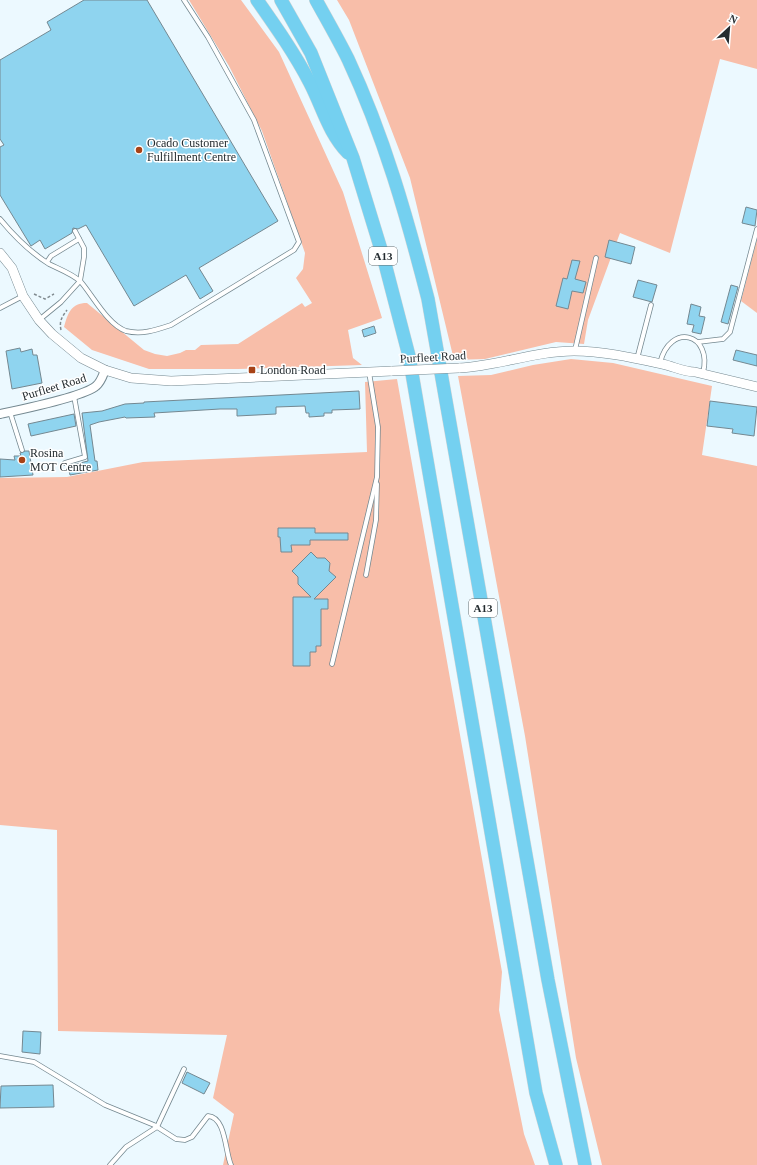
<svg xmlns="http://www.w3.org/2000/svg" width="757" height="1165" font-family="Georgia,serif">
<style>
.green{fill:#f8bea9}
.building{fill:#8fd4ef;stroke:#748891}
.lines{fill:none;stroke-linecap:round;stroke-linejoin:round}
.service-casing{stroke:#748890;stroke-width:5.5}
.minor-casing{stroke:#748890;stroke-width:10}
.tertiary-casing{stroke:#748890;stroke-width:10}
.trunk-casing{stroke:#d3d5d5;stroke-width:14}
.path{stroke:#818b90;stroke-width:1.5;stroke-dasharray:3 2;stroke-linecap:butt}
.service{stroke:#fff;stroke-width:4}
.minor{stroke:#fff;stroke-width:8}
.tertiary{stroke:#fff;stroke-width:9}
.trunk{stroke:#74d0f0;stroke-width:13}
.tertiary-bridge-casing{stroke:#748890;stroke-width:10;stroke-linecap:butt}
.tertiary-bridge{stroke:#fff;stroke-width:9}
.poi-dot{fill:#a74216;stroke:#fff;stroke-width:1.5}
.labels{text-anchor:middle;stroke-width:3;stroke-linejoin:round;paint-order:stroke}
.shield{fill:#fff;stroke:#656b6d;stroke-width:1}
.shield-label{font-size:11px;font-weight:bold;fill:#232b2f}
.poi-label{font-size:12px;fill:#232b2f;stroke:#fff;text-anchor:start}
.street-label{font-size:12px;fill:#232b2f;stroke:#fff}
</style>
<rect width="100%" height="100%" fill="#ecf9ff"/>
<g class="green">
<path d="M189 0H241L279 52 343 192 382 318 348 330 353 358 362 365 238 369H149L92 350 64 327C68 313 71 303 87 303L144 350 155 354 167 356 180 353 186 350H195L201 345 238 344 302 303 305 307 312 303 296 278 303 269 305 253 262 131 229 66Z"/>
<path d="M337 0H757V69L720 59 670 253 620 233 588 320 584 344 556 342 485 359 454 360 410 178 349 20Z"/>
<path d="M757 239V313L741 301Z"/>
<path d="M571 359 613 363 712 386 702 455 757 466V1165H602L576 1058 525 736 458 376 491 375 533 365Z"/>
<path d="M397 379 502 972 499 1010 524 1134 535 1165H223L234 1114 213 1098 227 1035 58 1031 57 830 0 825V478L67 477 143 462 367 452 365 382Z"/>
</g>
<g class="building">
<path d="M84 0H147L278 221 199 268 213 291 200 299 186 275 134 306 86 225 78 229 73 228 72 233 45 249 40 240 31 246 0 195V147L4 145 0 139V60L51 30 47 22Z"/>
<path d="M746 207 757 210 755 226 742 223Z"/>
<path d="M609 240 635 247 631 264 605 257Z"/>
<path d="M572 260 580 261 575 279 586 282 583 293 572 291 568 309 556 306 563 278 567 279Z"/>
<path d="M638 280 657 285 652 302 633 297Z"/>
<path d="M731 285 738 287 728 324 721 322Z"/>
<path d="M691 304 701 307 699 316 705 317 701 334 692 332 694 325 687 324Z"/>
<path d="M374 326 376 333 364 337 362 330Z"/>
<path d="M20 348 21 352 32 349 33 355H37L42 383 12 389 6 351Z"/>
<path d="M736 350 757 355V366L733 360Z"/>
<path d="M359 391 360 409 332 410V413H324V416L309 417V413H306L305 406 276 407V414L237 416V409H220L154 413 155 417 126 418 125 417 99 422 90 425 95 461H97L98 470 70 475 68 466 88 461 82 413 102 411 125 404 144 403V402Z"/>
<path d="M710 401 757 407 754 436 732 433 733 429 707 426Z"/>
<path d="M74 414 76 426 31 436 28 424Z"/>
<path d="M25 451H29L33 475 0 477V459L15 460 14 456H21L20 453Z"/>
<path d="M278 528H315V533H348V540H310V545H291L292 552H281L280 537H278Z"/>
<path d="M311 552 317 558H325L330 563 329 571 336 577 314 599H328V609H321V646H316V652H310V666H293V597H311L298 584V577L292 571Z"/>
<path d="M23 1031 41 1032 40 1054 22 1052Z"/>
<path d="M187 1072 210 1083 204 1094 182 1083Z"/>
<path d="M53 1085 54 1107 0 1108 1 1086Z"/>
</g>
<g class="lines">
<g class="service-casing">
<g id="service">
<path d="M0 219C14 236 30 252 49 264 59 269 73 274 81 282 93 296 108 325 126 331 142 335 156 330 171 325L294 250 299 242 254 120 208 37 184 0"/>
<path d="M47 262 51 256 79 239"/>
<path d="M0 308 23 296"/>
<path d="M39 320 61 302 80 281 84 257V248L75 231"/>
<path d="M698 342 723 339 730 332 757 229"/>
<path d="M575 350 596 258"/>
<path d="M637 359 651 305"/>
<path d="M660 363C670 322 713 333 703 373"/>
<path d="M10 412 22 450"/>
<path d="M65 463 85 457 74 396"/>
<path d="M366 575 376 520 377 484"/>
<path d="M332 664 377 477 378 427 369 372"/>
<path d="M0 1056 34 1062 105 1105 154 1125 176 1139 185 1140 192 1137 208 1116C226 1117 225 1152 231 1165"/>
<path d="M110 1165 126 1147 157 1127 184 1069"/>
</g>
</g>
<g class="minor-casing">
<path id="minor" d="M0 414C19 410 83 397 96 386 101 382 103 375 105 370"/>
</g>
<g class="tertiary-casing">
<g id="tertiary">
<path d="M0 253 12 268 23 296 39 320 52 334 81 358 105 370 131 378 171 381 392 371"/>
<path d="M459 368C498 366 535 351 574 351 603 351 634 358 662 364 673 366 683 372 695 372L757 387"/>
</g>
</g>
<g class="trunk-casing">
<g id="trunk">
<path d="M257 0C276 27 295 54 310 83 323 108 328 132 348 153"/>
<path d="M281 0 311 53 353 158 383 256 409 356 536 1093 556 1165"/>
<path d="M316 0C327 20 338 39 348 59 384 136 407 217 428 299L548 980 585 1165"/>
</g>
</g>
<g class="path">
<path d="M34 294 45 299 54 294"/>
<path d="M61 330C59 321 62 317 67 310"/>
</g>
<use href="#service" class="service"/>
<use href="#minor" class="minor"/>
<use href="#tertiary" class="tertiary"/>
<use href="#trunk" class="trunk"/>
<g class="tertiary-bridge-casing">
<path id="tertiary-bridge" d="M392 371 459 368"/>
</g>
<use href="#tertiary-bridge" class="tertiary-bridge"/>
</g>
<g class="poi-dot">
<circle cx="139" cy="150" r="4"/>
<rect x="248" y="366" width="8" height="8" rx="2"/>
<circle cx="22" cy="460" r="4"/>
</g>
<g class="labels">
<g class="shield">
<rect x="369" y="247" width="28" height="18" rx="3"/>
<rect x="469" y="599" width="28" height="18" rx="3"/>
</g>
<g class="shield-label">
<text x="383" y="260">A13</text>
<text x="483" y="612">A13</text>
</g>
<g class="poi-label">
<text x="147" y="147">Ocado Customer<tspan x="147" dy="14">Fulfillment Centre</tspan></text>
<text x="260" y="374">London Road</text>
<text x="30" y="457">Rosina<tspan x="30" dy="14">MOT Centre</tspan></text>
</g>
<g class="street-label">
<text transform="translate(433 357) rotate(-3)" y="4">Purfleet Road</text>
<text transform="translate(54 387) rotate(-17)" y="4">Purfleet Road</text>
</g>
</g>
<g transform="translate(729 28) rotate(26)" stroke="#ffffff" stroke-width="3" paint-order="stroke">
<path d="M0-3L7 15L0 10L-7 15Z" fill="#232b2f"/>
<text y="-6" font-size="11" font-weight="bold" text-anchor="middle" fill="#232b2f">N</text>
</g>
</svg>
